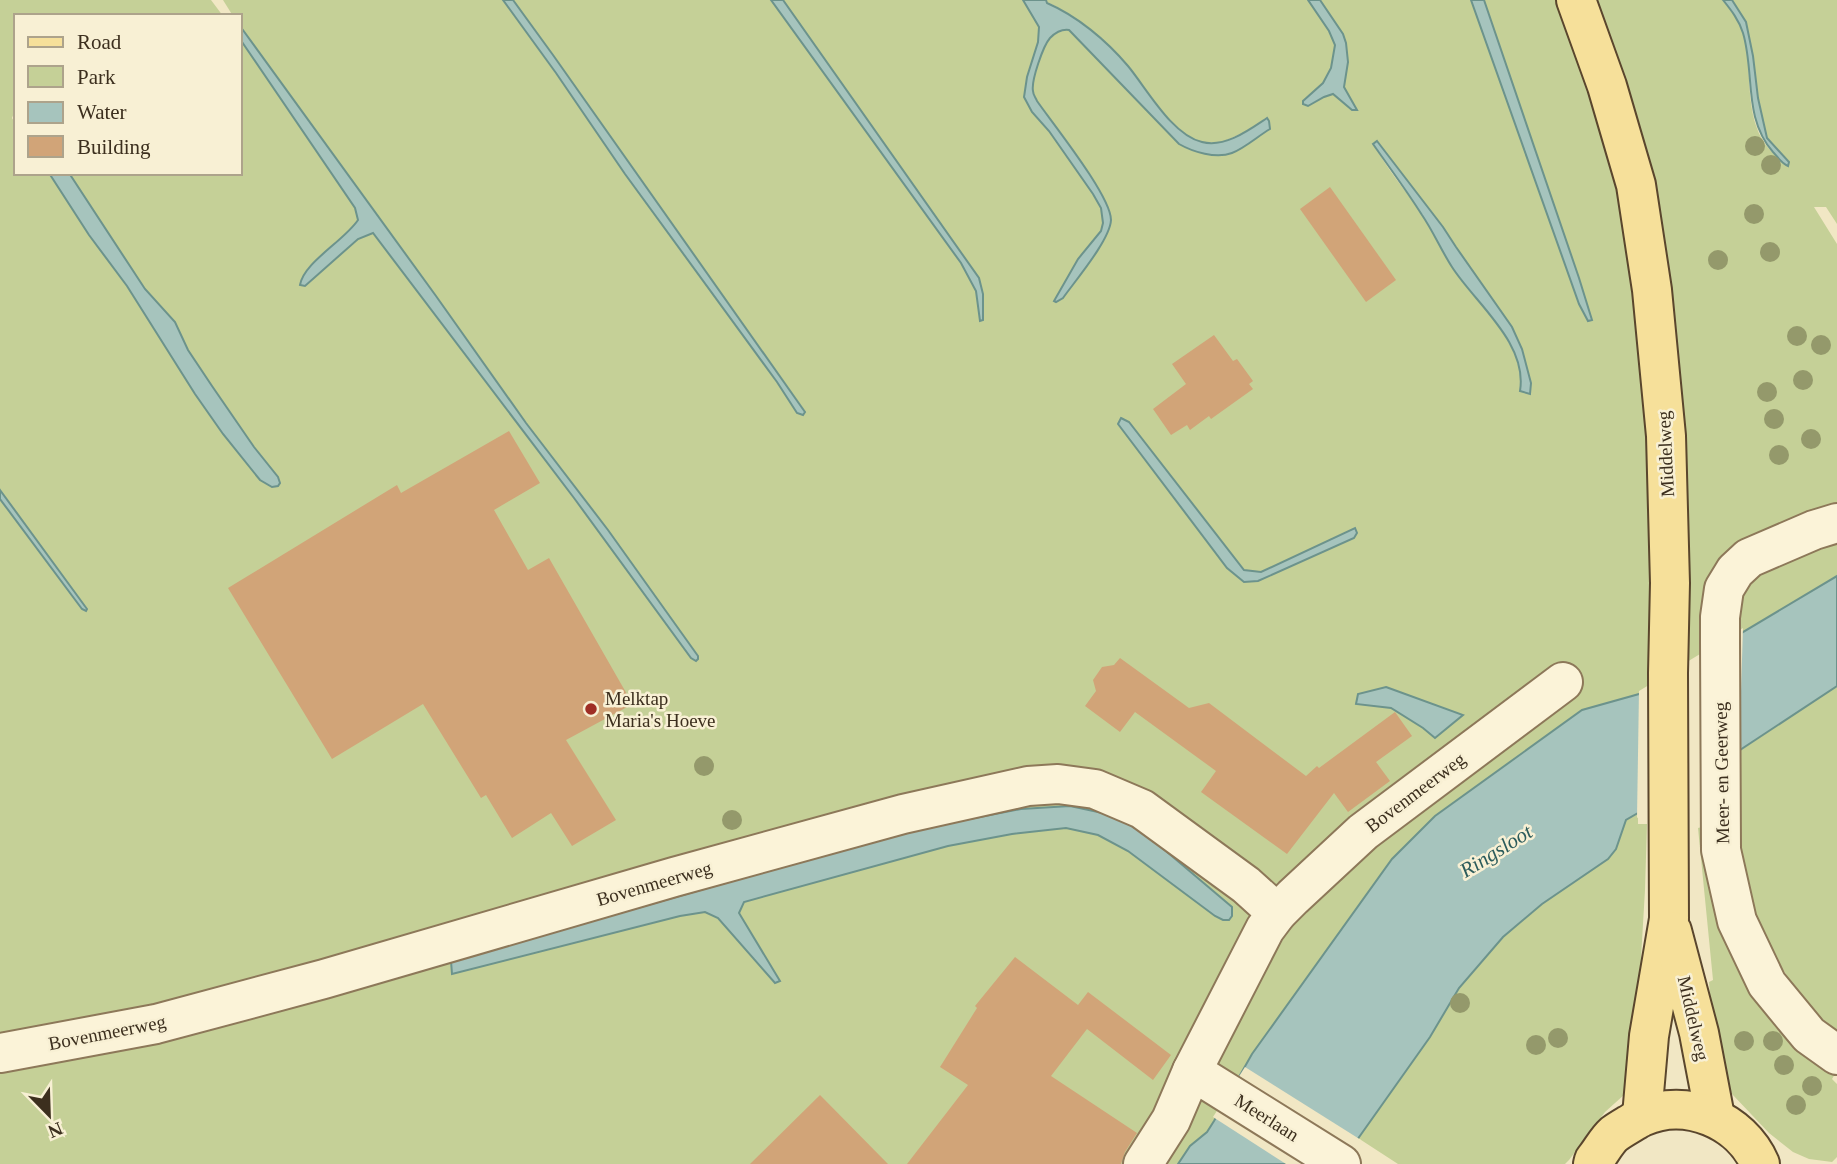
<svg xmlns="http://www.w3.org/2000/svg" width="1837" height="1164" font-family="Georgia,serif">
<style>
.green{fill:#c5d097;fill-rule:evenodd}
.water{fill:#a6c4bd;stroke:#6c938c;stroke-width:2}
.pier{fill:#f1e7c4}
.building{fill:#d1a478}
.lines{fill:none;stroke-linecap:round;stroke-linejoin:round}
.minor-casing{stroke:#8d7859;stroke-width:42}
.primary-casing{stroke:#5a462d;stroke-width:42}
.minor{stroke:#fbf3d8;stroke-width:38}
.primary{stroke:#f6e09a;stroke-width:38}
.tree{fill:#94996b}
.poi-dot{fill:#9f2e25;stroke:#f8f0d4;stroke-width:2.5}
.labels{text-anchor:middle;stroke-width:5;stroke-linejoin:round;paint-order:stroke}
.street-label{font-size:19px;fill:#3c2f1e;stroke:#f8f0d4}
.poi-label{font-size:19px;fill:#3c2f1e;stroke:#f8f0d4;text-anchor:start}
.water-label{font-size:21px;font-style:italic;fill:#2c5c5c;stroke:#f8f0d4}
</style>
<rect width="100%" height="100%" fill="#f1e7c4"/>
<g class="green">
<path d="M0 0H211L223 16H16V108L12 118 16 125V173H49L89 235 127 286 195 394 278 477 254 447 212 386 188 350 175 322 145 289 69 173H240V39L355 208 358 220 351 230 307 269 305 286 358 239 373 233 574 498 691 658 696 661 698 659V656L608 530 526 423 241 29 240 26V16H233L223 0H503L777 382 797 413 803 415 805 411 513 0H771L961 263 976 291 980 320 983 319V294L979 278 783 0H1023L1039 26 1038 42 1027 77 1032 112 1049 131 1093 194 1101 208 1103 224 1101 231 1078 259 1054 301 1056 302 1063 298 1104 241 1111 221 1037 101C1036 98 1033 95 1033 91 1031 81 1043 46 1050 38 1055 33 1062 29 1069 30L1179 144C1193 153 1209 154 1226 154L1266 118 1245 132 1222 142 1205 143 1188 137 1170 120 1087 26 1057 7 1047 2 1046 0H1308L1329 31 1335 45 1331 68 1323 83 1303 101 1308 106 1324 97 1333 94 1352 110H1356L1344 87 1348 62 1346 43 1343 34 1320 0H1471L1579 304 1589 321 1579 278 1484 0H1723C1731 10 1739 20 1743 32 1753 66 1744 107 1762 139 1767 148 1776 156 1783 163L1789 161 1767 138 1758 98 1753 56 1746 22 1732 0H1837V224L1826 207H1814L1837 244V576L1639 694 1582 710 1392 859 1252 1054 1214 1121 1207 1132 1190 1146 1178 1164H0V499L82 609 86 611 0 490ZM1373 142 1443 227 1522 349 1529 394 1520 391C1527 343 1475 303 1451 266 1441 249 1433 230 1422 214 1407 192 1384 166 1373 142ZM1121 419 1129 423 1244 570 1261 572 1355 528 1357 533 1354 538 1258 581 1244 582 1227 568 1118 424ZM1386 687 1462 715 1435 738 1423 728 1391 707Z"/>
<path d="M1837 686V1033L1801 999 1766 941 1748 901 1737 853 1735 807 1741 750Z"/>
<path d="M1638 814V824H1647L1645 890 1641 958 1637 1070 1625 1094 1605 1112 1569 1160 1565 1164H1398L1358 1138 1430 1037 1459 988 1503 937 1542 904 1616 849 1626 820Z"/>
<path d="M1702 827 1707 876 1717 915 1794 1039 1835 1074 1832 1079 1837 1084V1157L1832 1162 1809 1159 1793 1152 1769 1133 1732 1094 1714 1049 1709 982 1713 980 1698 828Z"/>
</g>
<g class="water">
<path d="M503 0H513L553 55 805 412 803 415 797 413 777 382 625 174 556 73Z"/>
<path d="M771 0H783L979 278 983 294V320L980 321 976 291 961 263Z"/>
<path d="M1023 0H1046L1047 3C1077 16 1106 40 1128 66 1147 89 1172 135 1202 142 1225 148 1249 130 1267 118L1269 121 1270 129C1258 136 1245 148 1232 153 1216 159 1193 152 1179 144L1069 30C1062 29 1055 33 1050 38 1043 46 1031 81 1033 91 1033 95 1036 98 1037 101 1053 124 1111 196 1111 220 1110 240 1075 281 1063 298L1056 302 1054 301 1078 259 1101 231 1103 223 1101 208 1093 194 1049 131 1032 112 1024 97 1027 77 1038 42 1039 27Z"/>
<path d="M1308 0H1320L1343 34 1346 43 1348 62 1344 87 1357 110H1352L1333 94 1324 97 1308 106 1303 104V101L1323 83 1331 68 1335 45 1329 31Z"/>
<path d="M1471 0H1484L1579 278 1592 320 1588 321 1579 304Z"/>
<path d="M1723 0H1732L1746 22 1753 56 1758 98 1767 138 1789 162 1788 166C1781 163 1778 157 1773 152 1743 118 1755 73 1743 33 1739 20 1731 10 1723 0Z"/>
<path d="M240 26 436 296 526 423 608 530 698 656V659L696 661 691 658 574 498 373 233 358 239 305 286 300 285C304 262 344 241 358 220L355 208 240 39Z"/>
<path d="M1377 141 1443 227 1456 247 1512 327 1522 349 1531 383 1530 394 1520 391C1528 343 1475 303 1452 267 1441 250 1433 231 1422 215 1407 191 1389 167 1373 144Z"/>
<path d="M49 173H69L145 289 175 322 188 350 212 386 254 447 278 477 280 483 278 486 272 487 260 480 223 434 195 394 127 286 89 235Z"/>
<path d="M1121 418 1129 422 1244 570 1261 572 1355 528 1357 533 1354 538 1258 581 1244 582 1227 568 1118 424Z"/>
<path d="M0 490 87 609 86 611 82 609 0 499Z"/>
<path d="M1837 576V686L1690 783 1626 820 1616 849 1608 859 1542 904 1503 937 1459 988 1430 1037 1340 1164H1178L1190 1146 1207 1132 1214 1121 1252 1054 1392 859 1435 816 1582 710 1639 694Z"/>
<path d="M1386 687 1463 715 1435 738 1423 728 1391 708 1356 704 1358 694Z"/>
<path d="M1070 806 1112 815 1147 835 1232 907V916L1229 920H1223L1215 916 1128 851 1098 835 1066 828 1012 834 948 846 744 902 739 913 780 981 775 983 718 918 705 912 680 916 452 974 451 961 904 832 1021 809Z"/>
</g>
<g class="pier">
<path d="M1743 628 1739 755 1637 818 1639 691Z"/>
<path d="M1245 1067 1361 1140 1344 1164H1286L1213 1117Z"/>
</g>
<g class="building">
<path d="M1330 187 1396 280 1366 302 1300 209Z"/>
<path d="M1214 335 1233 361 1237 359 1253 381 1249 384 1253 389 1211 419 1209 416 1190 430 1187 425 1171 435 1153 409 1186 384 1172 364Z"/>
<path d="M509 431 540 483 494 510 528 570 549 558 628 696 625 697 629 706 566 740 616 820 572 846 551 813 512 838 486 795 481 798 423 704 332 759 228 588 397 485 401 493Z"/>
<path d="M1120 658 1189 708 1209 703 1306 776 1317 766 1319 768 1395 712 1412 736 1376 762 1390 781 1348 812 1334 793 1287 854 1201 792 1216 771 1135 712 1120 732 1085 706 1096 691 1093 680 1102 667 1114 665Z"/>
<path d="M1015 957 1078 1005 1088 992 1171 1055 1153 1080 1087 1029 1051 1076 1137 1133 1125 1152 1121 1164H907L968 1085 940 1067 977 1008 975 1006Z"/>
<path d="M820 1095 888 1164H750Z"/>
</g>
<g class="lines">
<g class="minor-casing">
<g id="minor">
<path d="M1837 523 1814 530 1749 558 1735 571 1724 589 1720 617V642L1721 850 1737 921 1767 984 1809 1035 1837 1055"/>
<path d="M0 1053 156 1024 324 979 674 877 903 814 1028 786 1058 784 1095 789 1142 809 1246 885 1277 913"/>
<path d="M1192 1071 1341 1164"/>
<path d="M1143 1164 1171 1120 1192 1071 1265 929 1277 913 1293 897 1363 832 1563 682"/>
</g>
</g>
<g class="primary-casing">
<g id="primary">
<path d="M1576 0 1607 86 1636 185 1652 290 1666 436 1670 583 1668 673 1669 919 1649 1036 1642 1116"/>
<path d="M1672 931 1699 1033 1715 1117"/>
<path d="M1593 1164 1594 1160C1601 1152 1606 1141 1614 1134 1618 1131 1623 1128 1628 1125 1632 1123 1637 1119 1642 1117 1686 1097 1741 1120 1760 1164"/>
</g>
</g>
<use href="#minor" class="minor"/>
<use href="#primary" class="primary"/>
</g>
<g class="tree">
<circle cx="1755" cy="146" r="10"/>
<circle cx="1771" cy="165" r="10"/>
<circle cx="1754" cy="214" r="10"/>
<circle cx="1770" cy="252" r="10"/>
<circle cx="1718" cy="260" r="10"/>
<circle cx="1797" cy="336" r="10"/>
<circle cx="1821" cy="345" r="10"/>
<circle cx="1803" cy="380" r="10"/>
<circle cx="1767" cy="392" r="10"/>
<circle cx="1774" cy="419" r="10"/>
<circle cx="1811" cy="439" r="10"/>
<circle cx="1779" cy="455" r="10"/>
<circle cx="704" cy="766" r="10"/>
<circle cx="732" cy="820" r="10"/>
<circle cx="1460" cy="1003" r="10"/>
<circle cx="1558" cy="1038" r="10"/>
<circle cx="1744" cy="1041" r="10"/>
<circle cx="1773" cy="1041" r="10"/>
<circle cx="1536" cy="1045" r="10"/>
<circle cx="1784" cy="1065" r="10"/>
<circle cx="1812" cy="1086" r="10"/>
<circle cx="1796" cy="1105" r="10"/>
</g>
<circle class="poi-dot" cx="591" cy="709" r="7"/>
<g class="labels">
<g class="street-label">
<text transform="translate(1665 454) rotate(-93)" y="7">Middelweg</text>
<text transform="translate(1721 773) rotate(-91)" y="7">Meer- en Geerweg</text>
<text transform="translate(1415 792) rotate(-37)" y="7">Bovenmeerweg</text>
<text transform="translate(654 883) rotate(-16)" y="7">Bovenmeerweg</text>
<text transform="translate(1694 1018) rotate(77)" y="7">Middelweg</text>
<text transform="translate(107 1032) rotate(-11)" y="7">Bovenmeerweg</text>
<text transform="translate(1267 1117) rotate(32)" y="7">Meerlaan</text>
</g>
<g class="poi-label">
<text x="605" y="705">Melktap<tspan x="605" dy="22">Maria's Hoeve</tspan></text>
</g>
<g class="water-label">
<text transform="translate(1496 851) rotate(-32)" y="7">Ringsloot</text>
</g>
</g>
<rect x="14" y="14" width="228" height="161" fill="#f8f0d4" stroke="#ada38b" stroke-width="2"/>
<rect x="28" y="37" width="35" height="10" fill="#f6e09a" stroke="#ada38b" stroke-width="2"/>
<text x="77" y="49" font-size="21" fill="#3c2f1e">Road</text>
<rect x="28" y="66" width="35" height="21" fill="#c5d097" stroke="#ada38b" stroke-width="2"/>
<text x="77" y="84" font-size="21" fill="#3c2f1e">Park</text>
<rect x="28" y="102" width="35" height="21" fill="#a6c4bd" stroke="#ada38b" stroke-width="2"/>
<text x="77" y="119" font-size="21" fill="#3c2f1e">Water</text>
<rect x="28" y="136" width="35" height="21" fill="#d1a478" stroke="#ada38b" stroke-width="2"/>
<text x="77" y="154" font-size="21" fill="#3c2f1e">Building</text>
<g transform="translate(49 1115) rotate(157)" stroke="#f8f0d4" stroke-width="5" paint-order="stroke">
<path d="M0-5L12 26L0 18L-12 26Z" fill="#3c2f1e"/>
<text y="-10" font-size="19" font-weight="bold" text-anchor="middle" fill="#3c2f1e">N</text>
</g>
</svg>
